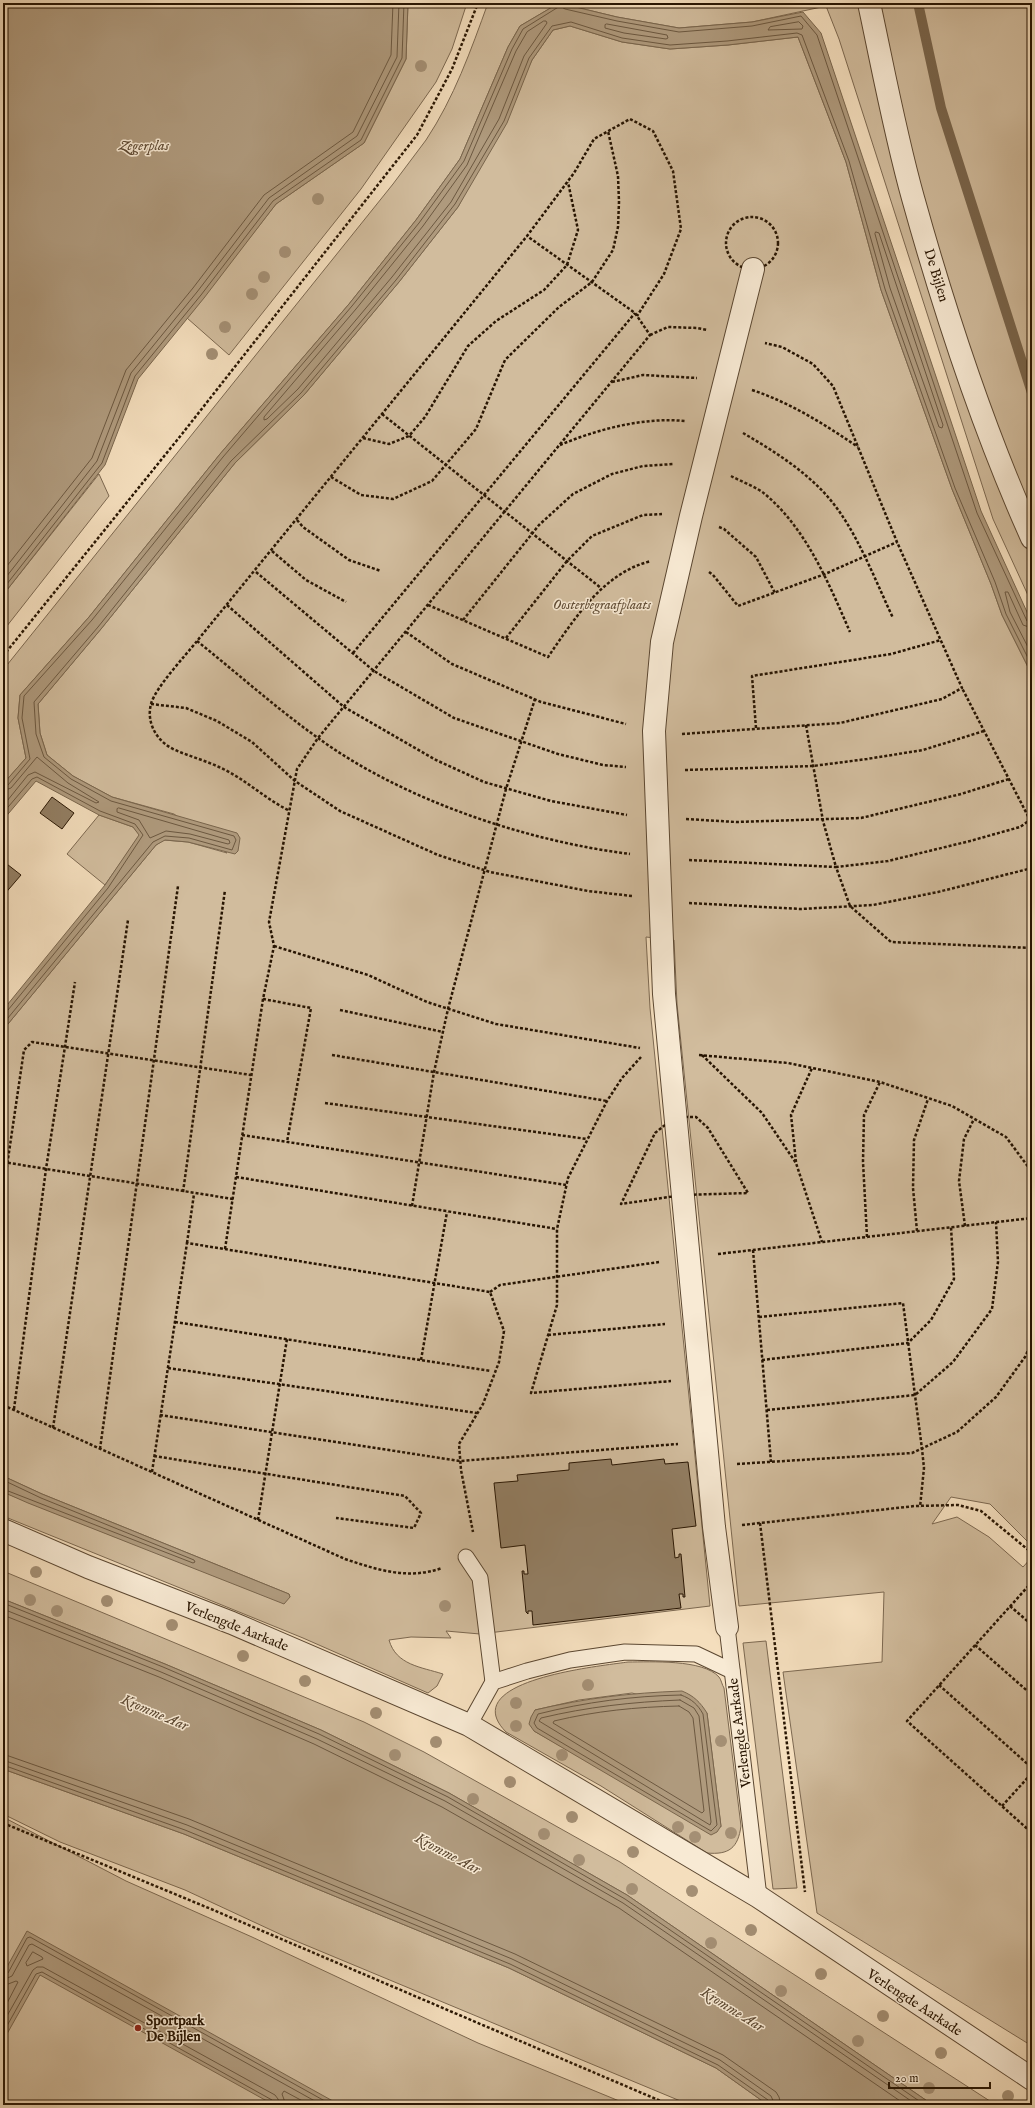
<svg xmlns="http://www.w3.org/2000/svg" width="1035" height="2108" font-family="'IM FELL English',serif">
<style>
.green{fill:#d1bc9d;stroke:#7c6850;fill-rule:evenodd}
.water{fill:#af9a7d;stroke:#79654c}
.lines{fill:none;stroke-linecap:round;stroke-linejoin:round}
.shore{stroke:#6c5840;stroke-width:1}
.stream{stroke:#79654c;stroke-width:10}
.building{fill:#927e63;stroke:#281502}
.lane-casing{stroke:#5b4731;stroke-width:17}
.street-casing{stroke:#5b4731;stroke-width:24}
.path{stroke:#281502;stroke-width:2.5;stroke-dasharray:3 2;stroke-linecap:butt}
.lane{stroke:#f8ead4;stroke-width:15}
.street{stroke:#f8ead4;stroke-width:22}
.tree{fill:#a48f74}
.poi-dot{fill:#8f2418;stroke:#f8ead4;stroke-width:1.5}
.labels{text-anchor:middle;stroke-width:3;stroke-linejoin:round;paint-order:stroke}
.street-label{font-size:14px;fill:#281502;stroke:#f8ead4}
.park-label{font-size:14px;font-style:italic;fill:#634f38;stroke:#f8ead4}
.poi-label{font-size:14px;font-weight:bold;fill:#281502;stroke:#f8ead4;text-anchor:start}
.water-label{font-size:15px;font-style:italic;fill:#5e4a33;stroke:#f8ead4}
</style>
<rect width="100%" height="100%" fill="#f4debd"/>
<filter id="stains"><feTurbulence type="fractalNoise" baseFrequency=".005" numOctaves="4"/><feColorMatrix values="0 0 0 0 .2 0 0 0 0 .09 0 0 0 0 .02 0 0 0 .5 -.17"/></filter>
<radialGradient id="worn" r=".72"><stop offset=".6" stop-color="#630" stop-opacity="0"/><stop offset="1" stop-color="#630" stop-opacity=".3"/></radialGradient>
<g class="green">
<path d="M408 3H467L452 49 436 82 361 189 229 355 187 318 276 204 364 143 406 59Z"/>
<path d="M488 3H1032V604L993 519 839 39 826 6 752 22 679 28 617 17 559 3 520 26 508 47 460 159 416 220 349 304 220 454 89 617 20 695 18 718 26 758 3 784V670L393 184C404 169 415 155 426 140 454 98 471 50 488 3Z"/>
<path d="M570 26 622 42 670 49 728 45 798 37 846 162 881 290 952 489 991 584 1002 615 1032 675V1546L990 1504 951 1497 932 1524 957 1517 989 1537 1023 1567 1032 1557V2046L817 1913 783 1672 882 1662 884 1592 739 1606 677 1004 674 940 646 937 650 1008 710 1606 480 1634 446 1631 451 1638 411 1637 389 1640C396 1665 421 1667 443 1674L437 1686 428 1693 303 1638 3 1516V1492L118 1538 290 1597 289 1594 42 1494 3 1476V1030L156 845 164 840 188 842 227 853 174 814 112 797 73 776 47 755 40 733 38 704 101 629 235 463 304 395 399 282 458 207 532 60 553 30Z"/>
<path d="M99 474 109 496 3 631V595Z"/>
<path d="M99 815 133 827 140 835 105 885 67 854Z"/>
<path d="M3 1571 364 1722 424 1752 620 1862 996 2105H933L627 1895 449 1793 321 1730 165 1664 3 1599Z"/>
<path d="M766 1641 797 1888 773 1889 743 1643Z"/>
<path d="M628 1662C650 1662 703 1659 719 1677 721 1679 722 1685 724 1688L741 1826C738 1848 729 1855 707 1853L601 1786 506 1732C455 1680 601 1666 628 1662ZM632 1693 707 1713 721 1827 619 1779 534 1731 535 1710 579 1700Z"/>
<path d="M3 1769 184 1834 509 1968 716 2068 768 2105H690L284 1936 185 1890 60 1842 3 1814Z"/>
<path d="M3 1817 126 1881 252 1937 478 2043 629 2105H3Z"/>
</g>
<g class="water">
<path d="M3 3H408L406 59 364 143 276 204 204 298 138 379 105 465 3 595Z"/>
<path d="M559 3 617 17 679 28 752 22 803 12 821 33 981 511 1032 623V675L1002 615 991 584 952 489 881 290 846 162 798 37 728 45 670 49 622 42 570 26 553 30 532 60 507 123 458 207 399 282 304 395 235 463 101 629 38 704 40 733 47 755 73 776 112 797 237 833 240 838 238 851 235 854 188 842 165 840 156 845 3 1030V1010L105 885 139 835 133 827 99 815 36 781 3 820V784L26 758 18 718 20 695 89 617 220 454 349 304 416 220 460 159 508 47 520 26Z"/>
<path d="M3 1476 42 1494 289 1594 290 1597 284 1604 28 1503 3 1492Z"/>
<path d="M3 1599 165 1664 321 1730 449 1793 627 1895 933 2105H768L716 2068 509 1968 184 1834 3 1769Z"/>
<path d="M682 1691C694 1696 700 1702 707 1713L721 1826 717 1832 711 1835 534 1731 529 1724 531 1717 535 1710C586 1698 630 1693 682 1691Z"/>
<path d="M27 1931 340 2105H274L40 1975 3 2041V1974Z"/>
</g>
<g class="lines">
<g class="shore">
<path d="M544 21H546L547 23 524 56 499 119 451 202 392 277 298 389 267 419 264 420V417L356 309 423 226 467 165 516 51 527 32Z"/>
<path d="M799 22 803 26 802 29 768 30 770 27Z"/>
<path d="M607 24 667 35 668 38 666 39 624 33 605 28V25Z"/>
<path d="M876 232 879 233 943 425 942 428 939 427 890 288 875 234Z"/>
<path d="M3 571 92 458 126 370 193 288 264 195 353 132 391 55 393 3"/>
<path d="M3 581 97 461 131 373 197 292 269 198 357 136 397 57 399 3"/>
<path d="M3 589 102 463 135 376 201 295 273 201 361 140 402 58 404 3"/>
<path d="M1032 628 1023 625 1008 592H1005L1010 612 1032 655"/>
<path d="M3 786 8 785 30 759 22 718 24 696 92 620 223 457 352 306 419 223 464 161 512 49 523 29 560 6 565 9 617 21 679 32 752 26 801 16 817 35 977 513 1027 621 1032 623"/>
<path d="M3 791 11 788 37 757 68 783 99 802 96 803 35 772 28 775 3 806"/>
<path d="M119 808 229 840 230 843 228 844 190 834 166 831 150 838 139 820 117 812V809Z"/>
<path d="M3 813 32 779 37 777 100 811 135 824 143 835 108 888 8 1010 3 1012"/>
<path d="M3 1024 153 842 165 836 189 838 232 850 236 840 234 836 111 801 71 779 44 757 36 734 34 702 98 627 231 461 301 393 396 280 455 204 504 121 529 58 552 26 571 22 622 38 670 45 727 41 797 33 802 35 849 161 885 289 955 488 995 582 1006 614 1032 666"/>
<path d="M3 1480 41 1498 194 1560 195 1562 193 1563 3 1489"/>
<path d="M3 1603 163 1667 319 1734 448 1797 625 1899 925 2105"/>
<path d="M3 1609 161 1672 317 1739 445 1801 623 1903 917 2105"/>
<path d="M3 1615 159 1677 314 1744 442 1807 619 1908 906 2105"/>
<path d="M681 1695C692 1699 698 1705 703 1714L717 1825 711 1831 537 1728 534 1723 538 1714C586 1702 632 1696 681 1695Z"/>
<path d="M680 1700 694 1708 699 1716 711 1822 710 1825 539 1721 541 1718C587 1707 632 1702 680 1700Z"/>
<path d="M679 1706 689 1712 693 1718 704 1811 702 1813 553 1723 554 1721C596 1711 636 1707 679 1706Z"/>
<path d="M3 1754 189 1819 515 1954 723 2055 776 2092 779 2097 781 2105"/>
<path d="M3 1760 187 1825 512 1959 720 2060 771 2096 775 2105"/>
<path d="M3 1765 185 1830 510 1964 718 2065 768 2100 769 2105"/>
<path d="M33 1952 42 1957 43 1959 27 1966 26 1963Z"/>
<path d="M3 1975 8 1973 27 1938 30 1937 332 2105"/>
<path d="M3 1980 12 1976 29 1945 32 1944 322 2105"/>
<path d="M3 1986 16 1981 18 1982 3 2011"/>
<path d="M3 2023 33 1970 37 1967H43L275 2095 278 2099 280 2105"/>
<path d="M3 2033 36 1974 42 1972 272 2100 275 2105"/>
<path d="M286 2105 282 2094 284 2091 310 2105"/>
</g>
<path class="stream" d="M918 3 941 108 1032 393"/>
</g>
<g class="building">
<path d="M52 797 74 813 62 829 40 813Z"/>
<path d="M3 861 21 875 3 896Z"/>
<path d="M611 1459 612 1465 664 1459 665 1464 688 1462 696 1526 672 1529 675 1558 679 1557V1554H681L685 1597H683V1594H679L681 1608 533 1625 532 1611H528V1614L526 1612 522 1571H524V1574H528L525 1545 501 1548 494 1483 518 1481 517 1475 569 1470V1463Z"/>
</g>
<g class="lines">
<g class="lane-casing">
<g id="lane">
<path d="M466 1557 480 1578 493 1682"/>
<path d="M727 1627 759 1897"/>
<path d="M469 1725 493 1682 527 1671 570 1660 625 1652 696 1654 732 1671"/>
</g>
</g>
<g class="street-casing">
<g id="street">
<path d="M869 3C883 68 895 134 913 198 945 313 983 429 1032 538"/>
<path d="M3 1530 88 1567 232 1623 469 1725 759 1897 1032 2079"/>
<path d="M727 1627 714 1527 664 994 654 731 662 642 691 516 753 269"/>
</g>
</g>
<g class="path">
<circle cx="752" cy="243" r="26"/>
<path d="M650 335 668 327 697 328 707 330"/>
<path d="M612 382 643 375 697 378"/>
<path d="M752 390C791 403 824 424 858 447"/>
<path d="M382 414 601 588"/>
<path d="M743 433C779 454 817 478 841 514 861 543 878 586 893 618"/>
<path d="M363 438 389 444 409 436 425 417 468 346 496 321 544 290 567 265 578 230 568 182"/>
<path d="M560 445C598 429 644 417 685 421"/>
<path d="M731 476C742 482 757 487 766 495 807 530 829 584 850 632"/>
<path d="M331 477 361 495 393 499 432 481 476 429 505 360 559 307 592 282 613 250 618 227 619 202 618 176 608 131"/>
<path d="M297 520 303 527 349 560 381 571"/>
<path d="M719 527 724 529 756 557 775 593"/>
<path d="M272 551 306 580 346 602"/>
<path d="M256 572 374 671 454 718 558 754 603 765 626 767"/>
<path d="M709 572 713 575 738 606 825 574 897 542"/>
<path d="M227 605 344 707 436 760 484 782 551 801 627 815"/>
<path d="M428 605 548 657C575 618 603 573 651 561"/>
<path d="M463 620 539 525 573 494 612 474 643 466 674 464"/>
<path d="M406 632 452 664 541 702 626 724"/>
<path d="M506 638 567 561 592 536 643 515 662 514"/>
<path d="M197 641C237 673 276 708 318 738 403 800 526 841 630 854"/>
<path d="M353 653 635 313"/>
<path d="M3 656 182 434 417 135 452 69 478 3"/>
<path d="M151 704 186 708 217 721 252 742 295 781 340 811 438 855 490 872 588 891 632 896"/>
<path d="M806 725 823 821 836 867 888 861 970 841 1020 827 1030 820 962 688"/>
<path d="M756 728 752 676 891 654 941 640"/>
<path d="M682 734 840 723 942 699 962 688 897 542 833 386 813 364 782 347 765 343"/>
<path d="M685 770 813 766 867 759 923 750 984 731"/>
<path d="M288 810C264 798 244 778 219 767 204 760 188 756 173 749 157 741 146 723 151 704 155 688 186 655 197 641L527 236 574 173 594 139 630 119 653 131 673 171 681 229 664 274 637 316"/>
<path d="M686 819 736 822 861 818 961 794 1009 779"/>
<path d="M689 860 836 867 850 906 891 942 1032 948"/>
<path d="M689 903 801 909 873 905 938 892 1032 868"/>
<path d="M274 946 368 975 427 1002 496 1024 640 1048"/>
<path d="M263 999 311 1008 287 1142"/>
<path d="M340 1010 443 1032"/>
<path d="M332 1055 607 1101"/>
<path d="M699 1055 788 1063 880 1082 952 1106 1006 1137 1032 1172"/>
<path d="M702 1055 762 1113 796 1163 822 1242"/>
<path d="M641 1057 622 1078 607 1101 568 1178 557 1229V1305L531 1393 671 1381"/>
<path d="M325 1103 587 1139"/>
<path d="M675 1117H696L708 1128 748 1193 683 1195 621 1204 655 1133Z"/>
<path d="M242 1135 566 1185"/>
<path d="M3 1162 233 1199"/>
<path d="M796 1162 791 1115 812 1068"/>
<path d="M236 1177 557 1229"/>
<path d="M183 1192 225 890"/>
<path d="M3 1193 24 1050 32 1042 251 1075"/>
<path d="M412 1206 434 1072 448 1009 506 789 535 699"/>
<path d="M965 1226 959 1181 964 1139 974 1119"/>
<path d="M917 1231 913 1188 914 1140 928 1099"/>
<path d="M867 1237 863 1162 864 1115 880 1082"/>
<path d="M187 1243 194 1194"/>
<path d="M225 1249 263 999 274 946 269 922 297 769 318 738 650 335 635 313 527 236"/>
<path d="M753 1250 771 1462"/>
<path d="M718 1254 1032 1218"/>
<path d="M490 1292 500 1285 659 1262"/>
<path d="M759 1317 903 1303 922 1449 924 1468 920 1507"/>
<path d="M175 1322 491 1371"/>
<path d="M548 1335 665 1324"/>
<path d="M421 1360 447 1212"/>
<path d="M762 1360 908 1343 931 1320 954 1279 951 1227"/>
<path d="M168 1368 477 1413"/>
<path d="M3 1405 345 1559C378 1570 408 1580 442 1568"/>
<path d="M14 1409 46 1169 75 982"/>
<path d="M767 1410 915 1395 953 1362 992 1309 998 1262 996 1222"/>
<path d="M160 1415 460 1461 678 1444"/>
<path d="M53 1428 128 920"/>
<path d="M100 1449 178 886"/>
<path d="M154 1456 405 1496 421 1513 414 1528 336 1518"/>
<path d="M737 1464 912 1453 957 1432 996 1397 1025 1357 1032 1342"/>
<path d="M152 1472 187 1243 490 1292 504 1331 499 1362 483 1404 459 1444 461 1470 473 1532"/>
<path d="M258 1520 287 1339"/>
<path d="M760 1523 805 1892"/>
<path d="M742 1525 915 1506 958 1505 981 1511 1032 1553"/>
<path d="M1032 1582 907 1721 1032 1833"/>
<path d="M1010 1606 1032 1625"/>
<path d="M975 1645 1032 1695"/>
<path d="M939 1685 1032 1768"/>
<path d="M1002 1806 1032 1773"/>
<path d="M3 1823 211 1909 670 2105"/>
</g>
<use href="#lane" class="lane"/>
<use href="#street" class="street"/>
</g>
<g class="tree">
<circle cx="421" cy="66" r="6"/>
<circle cx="318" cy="199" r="6"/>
<circle cx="285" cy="252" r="6"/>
<circle cx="264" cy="277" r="6"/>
<circle cx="252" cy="294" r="6"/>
<circle cx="225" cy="327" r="6"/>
<circle cx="212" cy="354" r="6"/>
<circle cx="36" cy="1572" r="6"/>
<circle cx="30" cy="1600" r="6"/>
<circle cx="107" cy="1601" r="6"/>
<circle cx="445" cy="1606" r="6"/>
<circle cx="57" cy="1611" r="6"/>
<circle cx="172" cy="1625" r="6"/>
<circle cx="243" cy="1656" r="6"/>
<circle cx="305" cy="1681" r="6"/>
<circle cx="588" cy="1685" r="6"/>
<circle cx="516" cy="1703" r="6"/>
<circle cx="376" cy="1713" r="6"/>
<circle cx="516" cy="1726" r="6"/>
<circle cx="721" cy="1741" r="6"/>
<circle cx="436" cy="1742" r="6"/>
<circle cx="395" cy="1755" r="6"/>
<circle cx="562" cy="1755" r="6"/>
<circle cx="510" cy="1782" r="6"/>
<circle cx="473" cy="1799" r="6"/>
<circle cx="572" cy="1817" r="6"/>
<circle cx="678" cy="1827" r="6"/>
<circle cx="731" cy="1833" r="6"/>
<circle cx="544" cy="1834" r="6"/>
<circle cx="695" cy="1837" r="6"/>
<circle cx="633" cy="1852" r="6"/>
<circle cx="579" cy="1860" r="6"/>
<circle cx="632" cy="1889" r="6"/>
<circle cx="692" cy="1891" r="6"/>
<circle cx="751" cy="1930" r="6"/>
<circle cx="711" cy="1943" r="6"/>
<circle cx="821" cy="1974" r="6"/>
<circle cx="781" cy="1991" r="6"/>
<circle cx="883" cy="2016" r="6"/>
<circle cx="858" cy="2041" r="6"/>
<circle cx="941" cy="2053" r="6"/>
<circle cx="929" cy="2088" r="6"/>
<circle cx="1008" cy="2096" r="6"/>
</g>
<circle class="poi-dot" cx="138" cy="2028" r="4"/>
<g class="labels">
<g class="street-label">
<text transform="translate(937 275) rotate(73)" y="5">De Bijlen</text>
<text transform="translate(237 1626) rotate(22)" y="5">Verlengde Aarkade</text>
<text transform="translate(739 1733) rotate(-97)" y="5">Verlengde Aarkade</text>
<text transform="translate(915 2002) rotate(33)" y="5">Verlengde Aarkade</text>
</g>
<g class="park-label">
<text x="602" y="609">Oosterbegraafplaats</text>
</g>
<g class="poi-label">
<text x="146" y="2025">Sportpark<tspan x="146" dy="16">De Bijlen</tspan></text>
</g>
<g class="water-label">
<text x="144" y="150">Zegerplas</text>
<text transform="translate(155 1712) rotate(23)" y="5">Kromme Aar</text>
<text transform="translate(448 1853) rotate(28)" y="5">Kromme Aar</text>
<text transform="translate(733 2009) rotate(32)" y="5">Kromme Aar</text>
</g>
</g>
<rect width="1035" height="2108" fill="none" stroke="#f4debd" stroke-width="16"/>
<rect x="4" y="4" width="1027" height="2100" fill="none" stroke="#281502" stroke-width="2"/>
<rect x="8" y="8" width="1019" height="2092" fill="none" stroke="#281502"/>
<path d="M889 2082v6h101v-6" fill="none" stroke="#281502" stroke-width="2"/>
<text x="895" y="2082" font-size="12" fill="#281502" stroke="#f8ead4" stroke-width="3" paint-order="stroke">20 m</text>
<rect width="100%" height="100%" filter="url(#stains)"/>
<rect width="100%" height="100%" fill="url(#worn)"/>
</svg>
